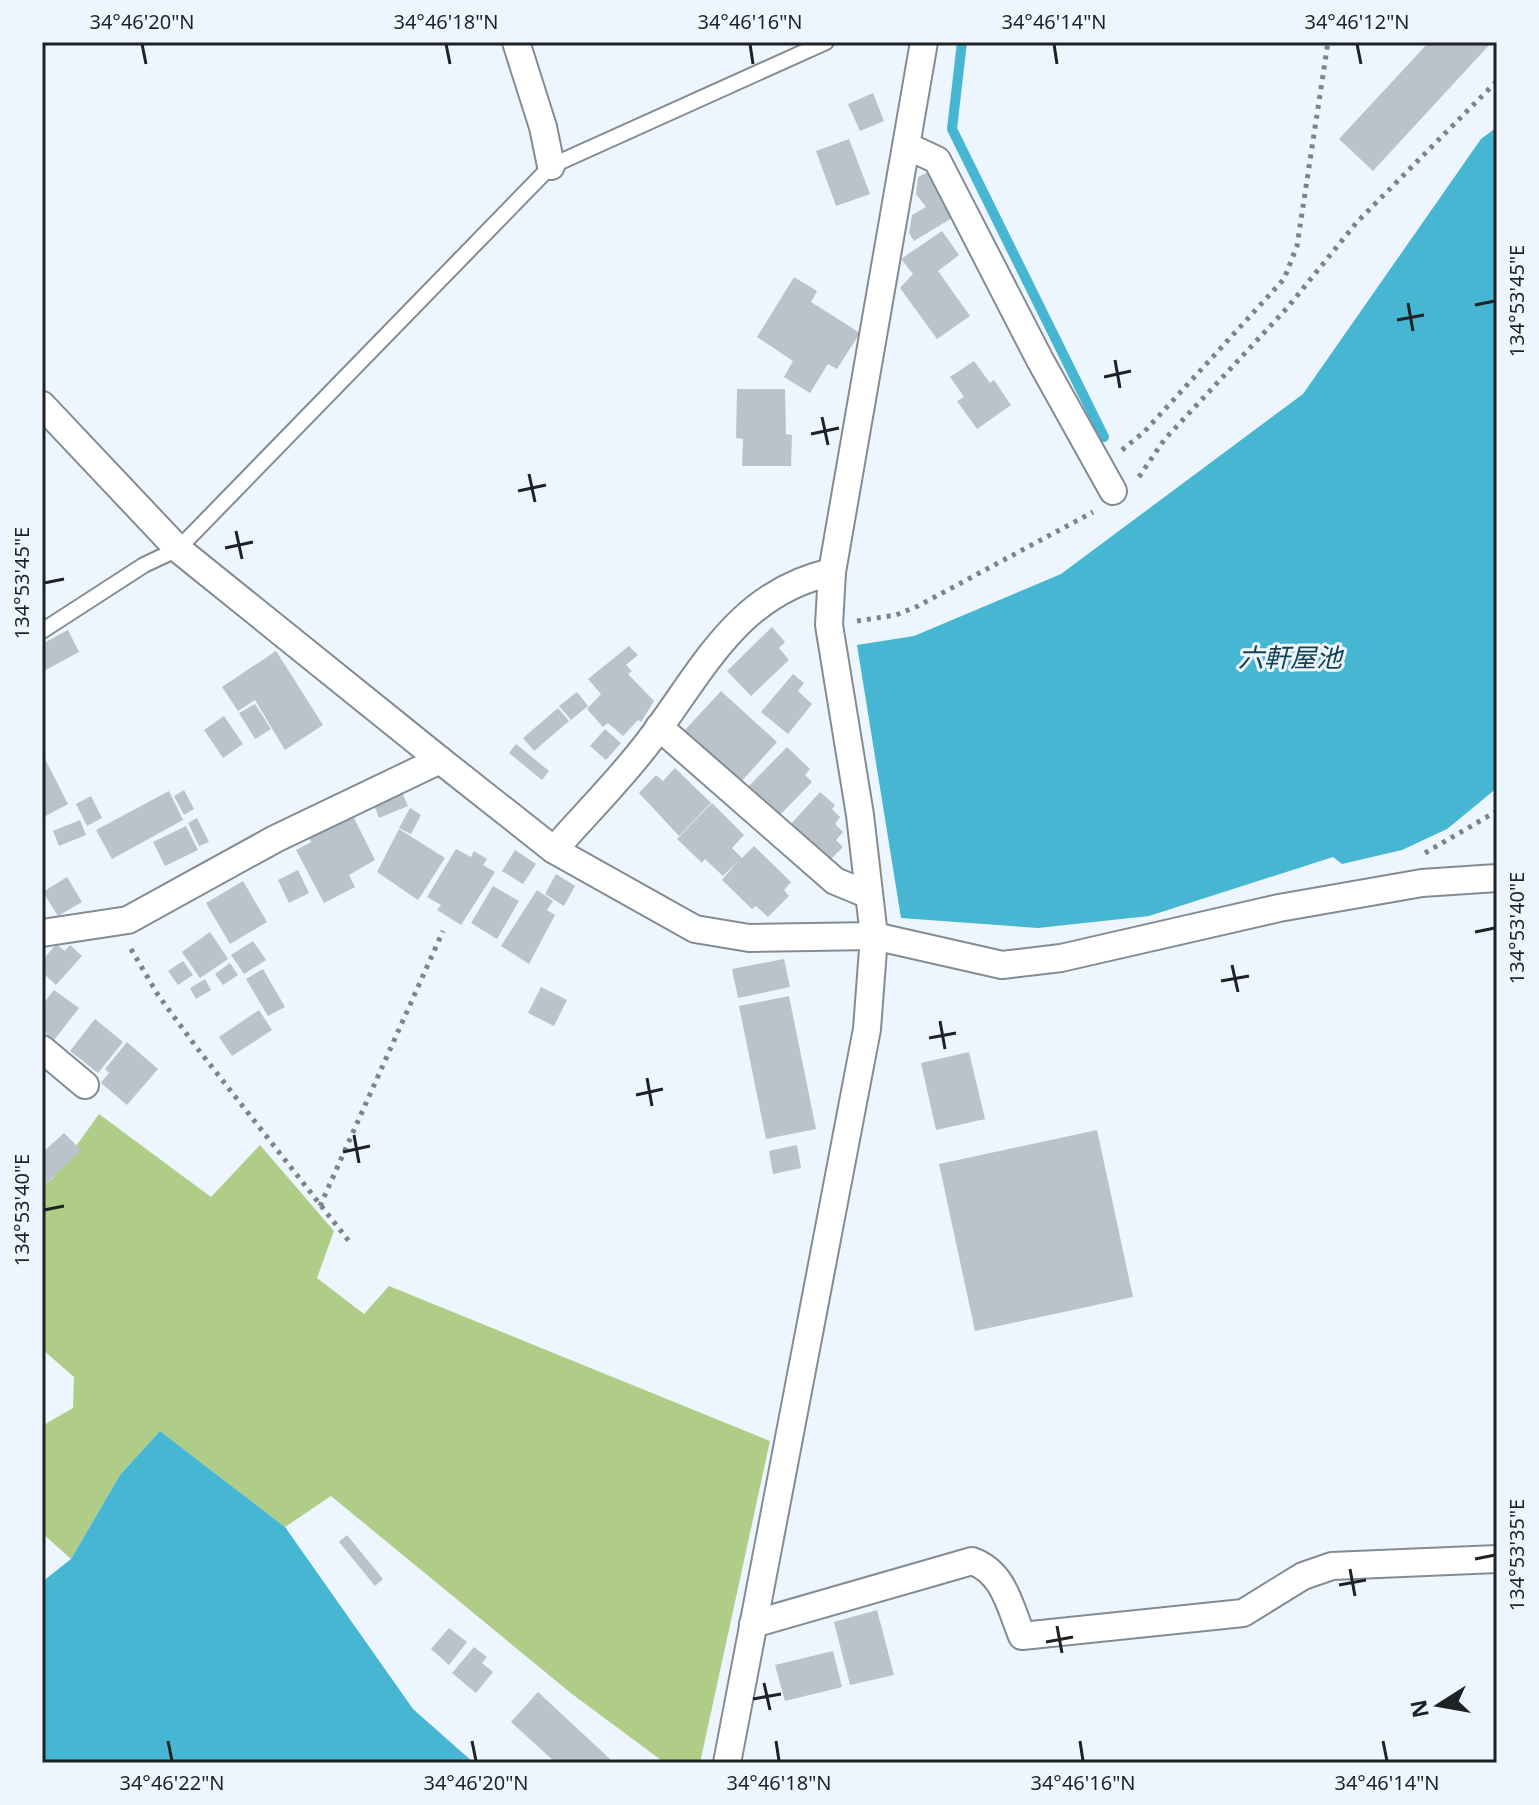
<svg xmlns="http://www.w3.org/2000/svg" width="1539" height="1805" font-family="'Noto Sans','Noto Sans JP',sans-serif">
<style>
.green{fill:#afcd86}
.water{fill:#46b6d3}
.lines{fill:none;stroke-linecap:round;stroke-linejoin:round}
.stream{stroke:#46b6d3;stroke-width:10}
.building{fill:#bac2ca}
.service-casing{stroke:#848c93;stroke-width:18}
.minor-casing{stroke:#848c93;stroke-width:30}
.path{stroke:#7d8489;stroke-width:5;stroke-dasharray:4 6;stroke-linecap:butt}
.service{stroke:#fff;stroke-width:14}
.minor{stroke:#fff;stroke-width:26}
.ticks{fill:none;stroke:#1e2225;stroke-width:3}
.labels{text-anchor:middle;stroke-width:6;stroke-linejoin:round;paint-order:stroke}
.water-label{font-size:26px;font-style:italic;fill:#11424e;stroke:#edf6fe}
.neatline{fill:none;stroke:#1e2225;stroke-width:3}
.ticks-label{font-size:20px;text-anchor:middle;fill:#1e2225}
</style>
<rect width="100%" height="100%" fill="#edf6fe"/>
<path class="green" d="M99 1114 211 1197 260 1145 334 1231 317 1278 364 1314 389 1286 770 1441 700 1763H665L572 1694 331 1496 285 1527 160 1431 120 1475 71 1559 42 1533V1426L73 1408 74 1377 42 1349V1187L53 1178Z"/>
<g class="water">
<path d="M1497 127V788L1447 829 1402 850 1342 864 1333 857 1149 916 1038 928 901 918 857 645 914 636 1061 574 1303 394 1481 139Z"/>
<path d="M160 1431 285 1527 413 1709 474 1763H42V1582L71 1559 120 1475Z"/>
</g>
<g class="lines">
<path class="stream" d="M962 42 952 129 1104 437"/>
</g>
<g class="building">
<path d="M1429 42H1492L1373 171 1339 139Z"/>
<path d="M873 93 884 121 860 131 848 104Z"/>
<path d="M849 139 870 194 836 206 816 151Z"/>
<path d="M930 171 957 215 914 241 909 233 912 215 926 207 916 194 918 177Z"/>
<path d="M942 231 959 255 938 271 970 316 937 339 900 288 913 274 901 259Z"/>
<path d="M794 277 817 291 811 302 860 333 837 369 828 364 810 393 784 377 793 361 757 337Z"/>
<path d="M974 361 990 383 994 380 1011 405 977 429 957 401 964 397 950 377Z"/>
<path d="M737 389H785L786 434 792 435 791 466H742L743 439 736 438Z"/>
<path d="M772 627 785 642 779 648 789 660 751 696 727 671Z"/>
<path d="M68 630 79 652 42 672V644Z"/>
<path d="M629 646 638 655 626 665 632 671 628 674 654 701 641 722 638 720 623 736 608 723 603 727 587 709 601 694 588 679Z"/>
<path d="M276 651 323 725 285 750 255 700 238 711 222 687Z"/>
<path d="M793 674 804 683 798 691 812 704 788 734 761 712Z"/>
<path d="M721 691 777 742 740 783 684 731Z"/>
<path d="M577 692 588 706 571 720 559 706Z"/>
<path d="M255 704 271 729 255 739 239 713Z"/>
<path d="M558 708 569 721 534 751 523 738Z"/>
<path d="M224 716 243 744 223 758 204 730Z"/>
<path d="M605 729 621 743 606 760 590 746Z"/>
<path d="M516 744 549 771 542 780 509 753Z"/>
<path d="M787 747 810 769 805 775 812 782 776 819 745 790Z"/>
<path d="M42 753 68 804 42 818Z"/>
<path d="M675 768 711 803 679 836 639 793 656 775 663 781Z"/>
<path d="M400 788 408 806 379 818 372 800Z"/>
<path d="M184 790 194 809 184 815 174 796Z"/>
<path d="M169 791 183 820 112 859 96 830Z"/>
<path d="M820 792 835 805 832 809 840 817 835 824 843 832 836 840 843 847 829 861 790 825Z"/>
<path d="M91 796 102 818 87 826 76 804Z"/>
<path d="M712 803 744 835 732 848 742 858 754 846 791 882 784 890 789 896 768 917 756 906 752 909 722 880 739 860 723 876 705 859 702 863 677 839Z"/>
<path d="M349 808 375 860 349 875 355 887 324 903 296 850 311 842 306 830Z"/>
<path d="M410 808 421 815 411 834 399 828Z"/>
<path d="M197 818 209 842 199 846 188 823Z"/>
<path d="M80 820 86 835 59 846 53 831Z"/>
<path d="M186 826 198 850 165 866 153 842Z"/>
<path d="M399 829 445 858 418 900 377 872Z"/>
<path d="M456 849 471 857 474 851 487 859 483 865 495 872 461 925 437 910 441 905 427 897Z"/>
<path d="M515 850 536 864 523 884 502 871Z"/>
<path d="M298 870 309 893 289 903 278 880Z"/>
<path d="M556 874 575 886 564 906 545 894Z"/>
<path d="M67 877 82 902 58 916 43 892Z"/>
<path d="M243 881 267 922 230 944 206 903Z"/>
<path d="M493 886 519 901 497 939 471 923Z"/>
<path d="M537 890 553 901 547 910 555 915 529 964 501 946Z"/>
<path d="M210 932 228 959 200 978 182 952Z"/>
<path d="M253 941 266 960 244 974 231 955Z"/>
<path d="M56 944 65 951 70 945 82 956 56 985 42 972V961Z"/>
<path d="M784 959 790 987 738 998 732 969Z"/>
<path d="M183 961 193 975 178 985 168 971Z"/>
<path d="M230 963 238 975 223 985 215 974Z"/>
<path d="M263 969 285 1007 268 1016 246 979Z"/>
<path d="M205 979 211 990 196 999 190 988Z"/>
<path d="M541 987 567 1000 554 1026 528 1013Z"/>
<path d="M54 990 79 1008 54 1040 42 1030V1005Z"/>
<path d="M789 996 816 1129 766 1139 739 1006Z"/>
<path d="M259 1010 272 1030 232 1056 219 1037Z"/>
<path d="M95 1019 123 1042 98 1073 70 1051Z"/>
<path d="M127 1042 158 1069 127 1105 101 1083 109 1073 105 1069Z"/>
<path d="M969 1052 985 1119 936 1130 921 1063Z"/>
<path d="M1097 1130 1133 1297 975 1331 939 1164Z"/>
<path d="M64 1133 81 1150 46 1184 42 1180V1153Z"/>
<path d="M797 1145 801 1168 773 1174 769 1151Z"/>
<path d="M347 1535 383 1579 375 1586 339 1542Z"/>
<path d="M877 1610 894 1675 850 1685 834 1622Z"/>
<path d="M449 1628 467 1642 449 1665 431 1649Z"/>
<path d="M474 1647 487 1657 482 1663 493 1672 476 1693 452 1673Z"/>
<path d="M833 1651 842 1687 785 1701 775 1665Z"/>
<path d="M538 1692 610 1759 606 1763H556L511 1722Z"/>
</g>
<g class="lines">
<g class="service-casing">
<path id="service" d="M42 631 144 565 178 549 551 166 826 42"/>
</g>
<g class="minor-casing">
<g id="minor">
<path d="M516 42 543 127 551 166"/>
<path d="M909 147 937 160 1040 360 1113 491"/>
<path d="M42 405 178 549 440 760 554 850 695 929 749 938 874 936 1002 965 1061 958 1279 908 1422 883 1497 878"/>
<path d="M659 727 835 881 869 895"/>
<path d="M554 850C585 814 621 779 650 740 704 669 737 593 832 572"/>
<path d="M42 933 128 920 275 839 440 760"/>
<path d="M42 1049 85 1085"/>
<path d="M753 1624 972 1561C1004 1572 1010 1607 1022 1636L1243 1613 1303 1576 1332 1566 1497 1559"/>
<path d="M727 1763 867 1029 874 936 860 815 829 625 832 572 924 42"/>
</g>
</g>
<g class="path">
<path d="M1122 450 1144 432 1284 279 1297 246 1328 42"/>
<path d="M1139 477 1164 440 1288 307 1357 222 1497 81"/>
<path d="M857 621 896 615 918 606 1093 512"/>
<path d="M1425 853 1497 811"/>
<path d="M131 949 158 995 197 1048 352 1245"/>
<path d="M320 1206 443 931"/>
</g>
<use href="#service" class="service"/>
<use href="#minor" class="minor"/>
</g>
<path class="ticks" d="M142 44 146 64M446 44 450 64M750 44 753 64M1054 44 1057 64M1357 44 1361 64M1408 303 1413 331M1475 305 1495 301M1397 320 1424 315M1115 360 1120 388M1104 377 1131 371M822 417 828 445M811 434 839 428M529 474 535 502M518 491 546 485M236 531 242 559M225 548 253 542M44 583 64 579M1475 932 1495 928M1232 965 1238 992M1221 981 1249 976M940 1021 945 1049M929 1038 956 1033M647 1078 652 1106M636 1095 663 1089M354 1135 359 1163M343 1152 370 1146M44 1210 64 1206M1475 1559 1495 1555M1350 1569 1355 1596M1339 1585 1366 1580M1057 1626 1062 1653M1046 1642 1073 1637M764 1683 770 1710M753 1699 781 1694M168 1741 172 1761M472 1741 476 1761M776 1741 779 1761M1080 1741 1083 1761M1383 1741 1387 1761"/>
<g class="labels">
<g class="water-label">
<text x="1290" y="667">六軒屋池</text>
</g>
</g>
<rect width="1539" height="1805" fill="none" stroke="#edf6fe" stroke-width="88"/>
<g transform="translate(1439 1705) rotate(259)" stroke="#edf6fe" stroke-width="6" paint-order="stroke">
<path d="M0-6L14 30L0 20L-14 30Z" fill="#1e2225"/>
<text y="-12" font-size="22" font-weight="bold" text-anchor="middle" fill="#1e2225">N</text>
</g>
<rect x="44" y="44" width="1451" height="1717" class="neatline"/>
<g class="ticks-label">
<text x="142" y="29">34°46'20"N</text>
<text x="446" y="29">34°46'18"N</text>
<text x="750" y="29">34°46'16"N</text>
<text x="1054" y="29">34°46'14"N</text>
<text x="1357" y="29">34°46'12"N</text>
<text transform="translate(1517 301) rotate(-90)" y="7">134°53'45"E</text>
<text transform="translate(22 583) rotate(-90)" y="7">134°53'45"E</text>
<text transform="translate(1517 928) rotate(-90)" y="7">134°53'40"E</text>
<text transform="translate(22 1210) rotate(-90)" y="7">134°53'40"E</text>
<text transform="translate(1517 1555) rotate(-90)" y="7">134°53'35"E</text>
<text x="172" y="1790">34°46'22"N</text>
<text x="476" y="1790">34°46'20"N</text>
<text x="779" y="1790">34°46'18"N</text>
<text x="1083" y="1790">34°46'16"N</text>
<text x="1387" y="1790">34°46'14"N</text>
</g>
</svg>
